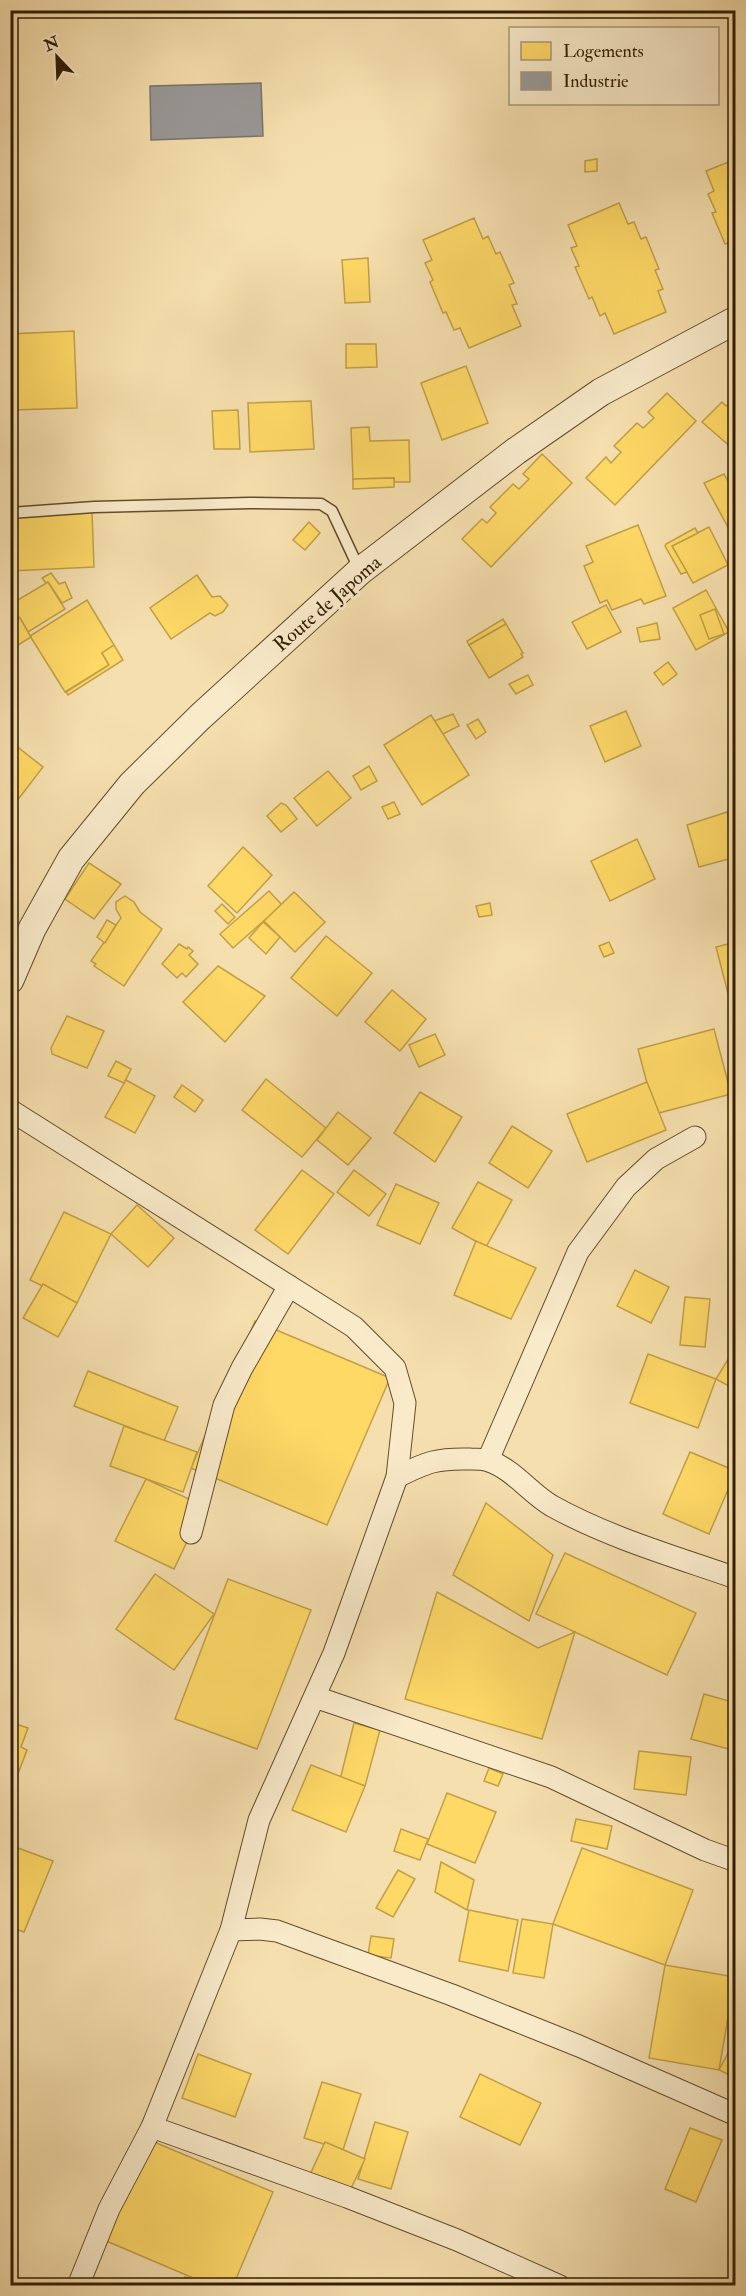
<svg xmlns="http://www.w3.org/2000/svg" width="746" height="2296" font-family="'IM FELL Double Pica',serif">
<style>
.homes{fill:#ffd966;stroke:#c1a047;stroke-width:1.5}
.industry{fill:#999;stroke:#7a746b;stroke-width:1.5}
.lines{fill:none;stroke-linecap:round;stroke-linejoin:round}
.service-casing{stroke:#624d2c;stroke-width:13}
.minor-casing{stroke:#624d2c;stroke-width:23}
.tertiary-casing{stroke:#624d2c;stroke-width:29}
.service{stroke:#f9eaca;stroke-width:10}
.minor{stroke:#f9eaca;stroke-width:21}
.tertiary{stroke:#f9eaca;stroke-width:27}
.labels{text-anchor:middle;stroke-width:6;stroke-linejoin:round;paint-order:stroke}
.street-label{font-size:20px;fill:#311c00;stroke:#f9eaca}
</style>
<rect width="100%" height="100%" fill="#f6dfae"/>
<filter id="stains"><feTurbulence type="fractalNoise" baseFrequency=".00333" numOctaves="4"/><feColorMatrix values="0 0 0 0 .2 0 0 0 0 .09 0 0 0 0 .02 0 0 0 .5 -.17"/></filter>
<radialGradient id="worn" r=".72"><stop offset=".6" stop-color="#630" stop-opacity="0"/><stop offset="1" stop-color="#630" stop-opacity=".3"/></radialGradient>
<g class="homes">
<path d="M597 159V171L585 172V161Z"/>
<path d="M736 159V257L730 243 725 244 712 213 716 212 708 194 714 191 706 171Z"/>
<path d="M619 203 628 224 634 222 641 239 646 237 659 269 655 270 663 289 658 291 666 312 614 334 605 313 600 316 592 297 589 299 575 267 579 266 571 248 577 246 568 225Z"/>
<path d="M474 218 483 239 488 236 496 254 500 252 514 283 509 285 517 304 512 305 521 326 469 348 460 328 454 330 446 312 443 313 430 282 433 280 425 263 432 260 423 240Z"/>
<path d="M368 258 370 302 345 303 342 260Z"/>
<path d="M74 331 77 408 12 410 10 334Z"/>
<path d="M346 344H376L377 367 346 368Z"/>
<path d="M466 366 488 423 442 440 421 383Z"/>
<path d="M667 393 696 421 615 505 586 478 606 457 611 463 621 452 614 446 637 423 643 428 654 418 648 412Z"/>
<path d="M736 397V445L732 448 702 422 722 402 726 406Z"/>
<path d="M311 401 314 449 250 452 248 403Z"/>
<path d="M238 410 240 449H214L212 411Z"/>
<path d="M369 427 370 441 409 440 410 482H394V478L353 479 351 428Z"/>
<path d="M542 454 572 483 491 567 462 539 482 519 487 523 496 513 490 507 513 484 519 489 529 479 523 474Z"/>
<path d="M724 474 736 496V542L704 483Z"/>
<path d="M394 478V487L353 489V479Z"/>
<path d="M92 511 94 567 10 571V515Z"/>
<path d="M309 522 320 533 305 550 293 540Z"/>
<path d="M638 525 666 596 644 604 641 599 612 610 607 600 600 603 584 566 593 562 586 546Z"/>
<path d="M709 527 728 565 693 583 672 546Z"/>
<path d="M695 528 698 533 672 546 687 572 681 574 665 546 666 544Z"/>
<path d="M51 573 59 584 65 582 72 598 62 603 48 582 46 583 42 578Z"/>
<path d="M197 575 212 597 220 596 228 605 223 612 215 616 210 613 171 639 150 608Z"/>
<path d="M48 582 65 609 28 632 11 604Z"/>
<path d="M706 590 729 632 696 650 673 608Z"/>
<path d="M87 600 114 645 102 653 109 665 65 692 30 636Z"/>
<path d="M606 605 621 632 587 649 572 622Z"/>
<path d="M715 609 724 634 709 639 700 615Z"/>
<path d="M20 618 31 637 12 649 10 623Z"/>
<path d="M503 619 506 624 469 645 467 641Z"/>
<path d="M657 623 660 639 640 642 637 628Z"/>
<path d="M506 624 523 653 521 654 523 657 489 678 469 645Z"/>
<path d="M114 645 123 660 68 695 66 692 109 665 102 653Z"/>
<path d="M668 662 677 674 663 685 654 673Z"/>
<path d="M528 675 533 685 516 694 509 684Z"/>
<path d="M626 711 641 746 605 762 590 726Z"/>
<path d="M453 714 459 726 443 734 434 721Z"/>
<path d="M431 715 469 775 422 805 384 745Z"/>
<path d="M478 719 486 732 476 739 467 725Z"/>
<path d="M10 741 43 767 10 810Z"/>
<path d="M369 766 377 781 361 790 353 776Z"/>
<path d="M328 771 351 798 317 826 294 798Z"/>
<path d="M394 802 400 814 388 819 382 807Z"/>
<path d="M281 803 286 805 297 819 281 832 267 816Z"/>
<path d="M727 812 736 841V857L699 867 687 825Z"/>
<path d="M637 839 655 879 610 901 591 861Z"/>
<path d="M243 847 272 875 237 913 208 886Z"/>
<path d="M89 863 121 884 94 919 65 899Z"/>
<path d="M269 891 282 905 233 948 220 934Z"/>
<path d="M294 892 325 922 295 952 264 921Z"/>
<path d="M125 896 134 902 140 912 162 929 124 986 94 966 96 964 91 961 121 918 116 909V902Z"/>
<path d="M490 903 492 915 479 917 476 906Z"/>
<path d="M222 904 235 917 228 924 215 911Z"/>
<path d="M107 920 116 925 105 943 97 937Z"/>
<path d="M263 922 280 937 266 954 249 938Z"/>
<path d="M326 936 372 973 337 1016 291 978Z"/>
<path d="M609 942 614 953 604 957 599 946Z"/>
<path d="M736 942V1024L716 947Z"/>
<path d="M179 944 187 949 188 947 193 951 189 955 198 964 186 977 182 973 177 978 162 964Z"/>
<path d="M218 966 265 996 225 1042 183 1002Z"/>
<path d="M392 990 426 1019 400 1051 365 1022Z"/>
<path d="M67 1016 104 1031 87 1068 52 1054 51 1048Z"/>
<path d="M714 1029 731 1094 655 1114 638 1049Z"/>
<path d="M435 1034 445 1055 419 1067 409 1045Z"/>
<path d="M116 1061 131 1069 124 1083 108 1076Z"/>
<path d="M266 1079 326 1128 302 1157 242 1110Z"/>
<path d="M126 1080 155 1096 135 1133 105 1117Z"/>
<path d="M647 1082 666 1130 587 1162 567 1114Z"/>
<path d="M182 1085 203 1100 195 1112 174 1097Z"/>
<path d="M420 1092 462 1117 435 1162 394 1133Z"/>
<path d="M338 1112 371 1138 348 1165 317 1140Z"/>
<path d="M512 1126 552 1151 528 1188 489 1163Z"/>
<path d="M302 1170 334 1194 288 1254 255 1230Z"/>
<path d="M354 1170 386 1194 369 1216 337 1192Z"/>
<path d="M478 1182 512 1200 486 1247 452 1228Z"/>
<path d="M396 1184 439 1203 420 1244 377 1225Z"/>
<path d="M137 1205 174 1238 148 1267 111 1234Z"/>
<path d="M64 1212 111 1234 77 1303 30 1280Z"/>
<path d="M476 1241 536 1268 511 1319 454 1295Z"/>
<path d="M635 1270 669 1287 651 1323 617 1306Z"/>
<path d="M43 1284 77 1303 58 1337 23 1318Z"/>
<path d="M685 1297 710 1299 705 1347 680 1345Z"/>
<path d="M255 1321 390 1378 327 1525 191 1468Z"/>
<path d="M648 1354 716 1379 698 1428 630 1403Z"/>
<path d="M730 1356 736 1357V1390L716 1379Z"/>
<path d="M88 1371 178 1407 164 1441 74 1406Z"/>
<path d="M124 1426 197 1452 183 1492 110 1466Z"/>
<path d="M690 1452 736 1471 709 1534 663 1514Z"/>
<path d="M146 1479 204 1506 174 1569 115 1541Z"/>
<path d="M486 1503 553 1555 529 1621 453 1575Z"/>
<path d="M565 1553 696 1613 667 1675 536 1614Z"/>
<path d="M155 1574 214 1614 174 1670 116 1629Z"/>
<path d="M228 1579 311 1610 257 1749 175 1719Z"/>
<path d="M437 1592 538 1648 575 1632 542 1739 405 1699Z"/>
<path d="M704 1694 736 1703V1751L691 1739Z"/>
<path d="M10 1722 28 1728 21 1747 27 1750 13 1787H10Z"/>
<path d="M354 1723 380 1730 365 1786 340 1780Z"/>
<path d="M639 1751 691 1757 686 1795 634 1789Z"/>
<path d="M311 1765 365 1786 346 1832 292 1810Z"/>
<path d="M489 1768 503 1774 498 1786 484 1781Z"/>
<path d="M447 1793 496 1812 475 1863 427 1844Z"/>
<path d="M576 1819 612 1826 607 1849 571 1841Z"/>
<path d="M401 1829 428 1839 420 1860 394 1851Z"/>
<path d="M10 1845 53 1861 24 1932 10 1927Z"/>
<path d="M582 1848 693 1890 665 1965 553 1924Z"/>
<path d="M441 1862 474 1880 467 1910 435 1892Z"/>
<path d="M398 1870 415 1879 393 1917 376 1908Z"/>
<path d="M469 1910 518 1920 508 1971 459 1961Z"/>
<path d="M522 1919 553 1924 544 1978 513 1973Z"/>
<path d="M371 1936 394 1939 391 1958 368 1955Z"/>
<path d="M665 1965 735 1977 719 2070 649 2058Z"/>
<path d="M736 2038V2078L719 2070Z"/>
<path d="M198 2054 251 2074 235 2117 182 2098Z"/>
<path d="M480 2074 541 2103 520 2145 460 2117Z"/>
<path d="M322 2082 361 2094 343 2150 304 2138Z"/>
<path d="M375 2122 408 2132 391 2189 358 2179Z"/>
<path d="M690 2128 722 2140 696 2202 665 2189Z"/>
<path d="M147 2139 273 2192 233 2286H212L104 2240Z"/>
<path d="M325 2142 365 2159 347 2197 308 2179Z"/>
<path d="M185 2277 209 2286H182Z"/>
</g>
<path class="industry" d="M261 83 263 136 151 140 150 86Z"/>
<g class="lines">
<g class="service-casing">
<path id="service" d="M10 513 94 507 249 503 321 504 332 511 360 571"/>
</g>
<g class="minor-casing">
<g id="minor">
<path d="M10 1110 354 1327 395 1368 405 1403 397 1477 334 1653 259 1820 231 1930 152 2127 109 2209 78 2286"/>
<path d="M488 1460 578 1252 626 1187 656 1159 695 1137"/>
<path d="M397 1477C427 1462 437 1458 471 1459 477 1459 484 1459 489 1461 513 1469 530 1493 552 1506 610 1538 673 1556 736 1578"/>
<path d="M191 1533 224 1405 242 1368 289 1286"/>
<path d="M315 1697 551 1777 705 1850 736 1861"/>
<path d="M231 1930 260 1929 277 1931 452 1995 579 2046 736 2115"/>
<path d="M152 2127 347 2197 457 2240 560 2286"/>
</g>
</g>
<g class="tertiary-casing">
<path id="tertiary" d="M10 980 32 929 71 859 132 784 200 717 360 571 516 451 601 392 736 320"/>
</g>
<use href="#service" class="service"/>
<use href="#minor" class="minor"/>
<use href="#tertiary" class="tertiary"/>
</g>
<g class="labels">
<g class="street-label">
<text transform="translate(327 603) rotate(-41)" y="7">Route de Japoma</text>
</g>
</g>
<rect width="746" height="2296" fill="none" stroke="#f6dfae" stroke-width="36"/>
<rect x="12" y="12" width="722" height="2272" fill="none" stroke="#311c00" stroke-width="3"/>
<rect x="18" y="18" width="710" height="2260" fill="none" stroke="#311c00" stroke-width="1.5"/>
<rect x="509" y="27" width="210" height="78" fill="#f9eaca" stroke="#a99879" stroke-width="1.5"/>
<rect x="521" y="42" width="30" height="18" fill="#ffd966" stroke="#a99879" stroke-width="1.5"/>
<text x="563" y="57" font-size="18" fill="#311c00">Logements</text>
<rect x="521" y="72" width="30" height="18" fill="#999999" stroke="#a99879" stroke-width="1.5"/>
<text x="563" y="87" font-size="18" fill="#311c00">Industrie</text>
<g transform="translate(57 57) rotate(337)" stroke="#f9eaca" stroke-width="4.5" paint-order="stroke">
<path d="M0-4.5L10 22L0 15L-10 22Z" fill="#311c00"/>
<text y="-9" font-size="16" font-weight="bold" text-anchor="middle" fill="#311c00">N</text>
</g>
<rect width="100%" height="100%" filter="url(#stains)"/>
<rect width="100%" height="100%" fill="url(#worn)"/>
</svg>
